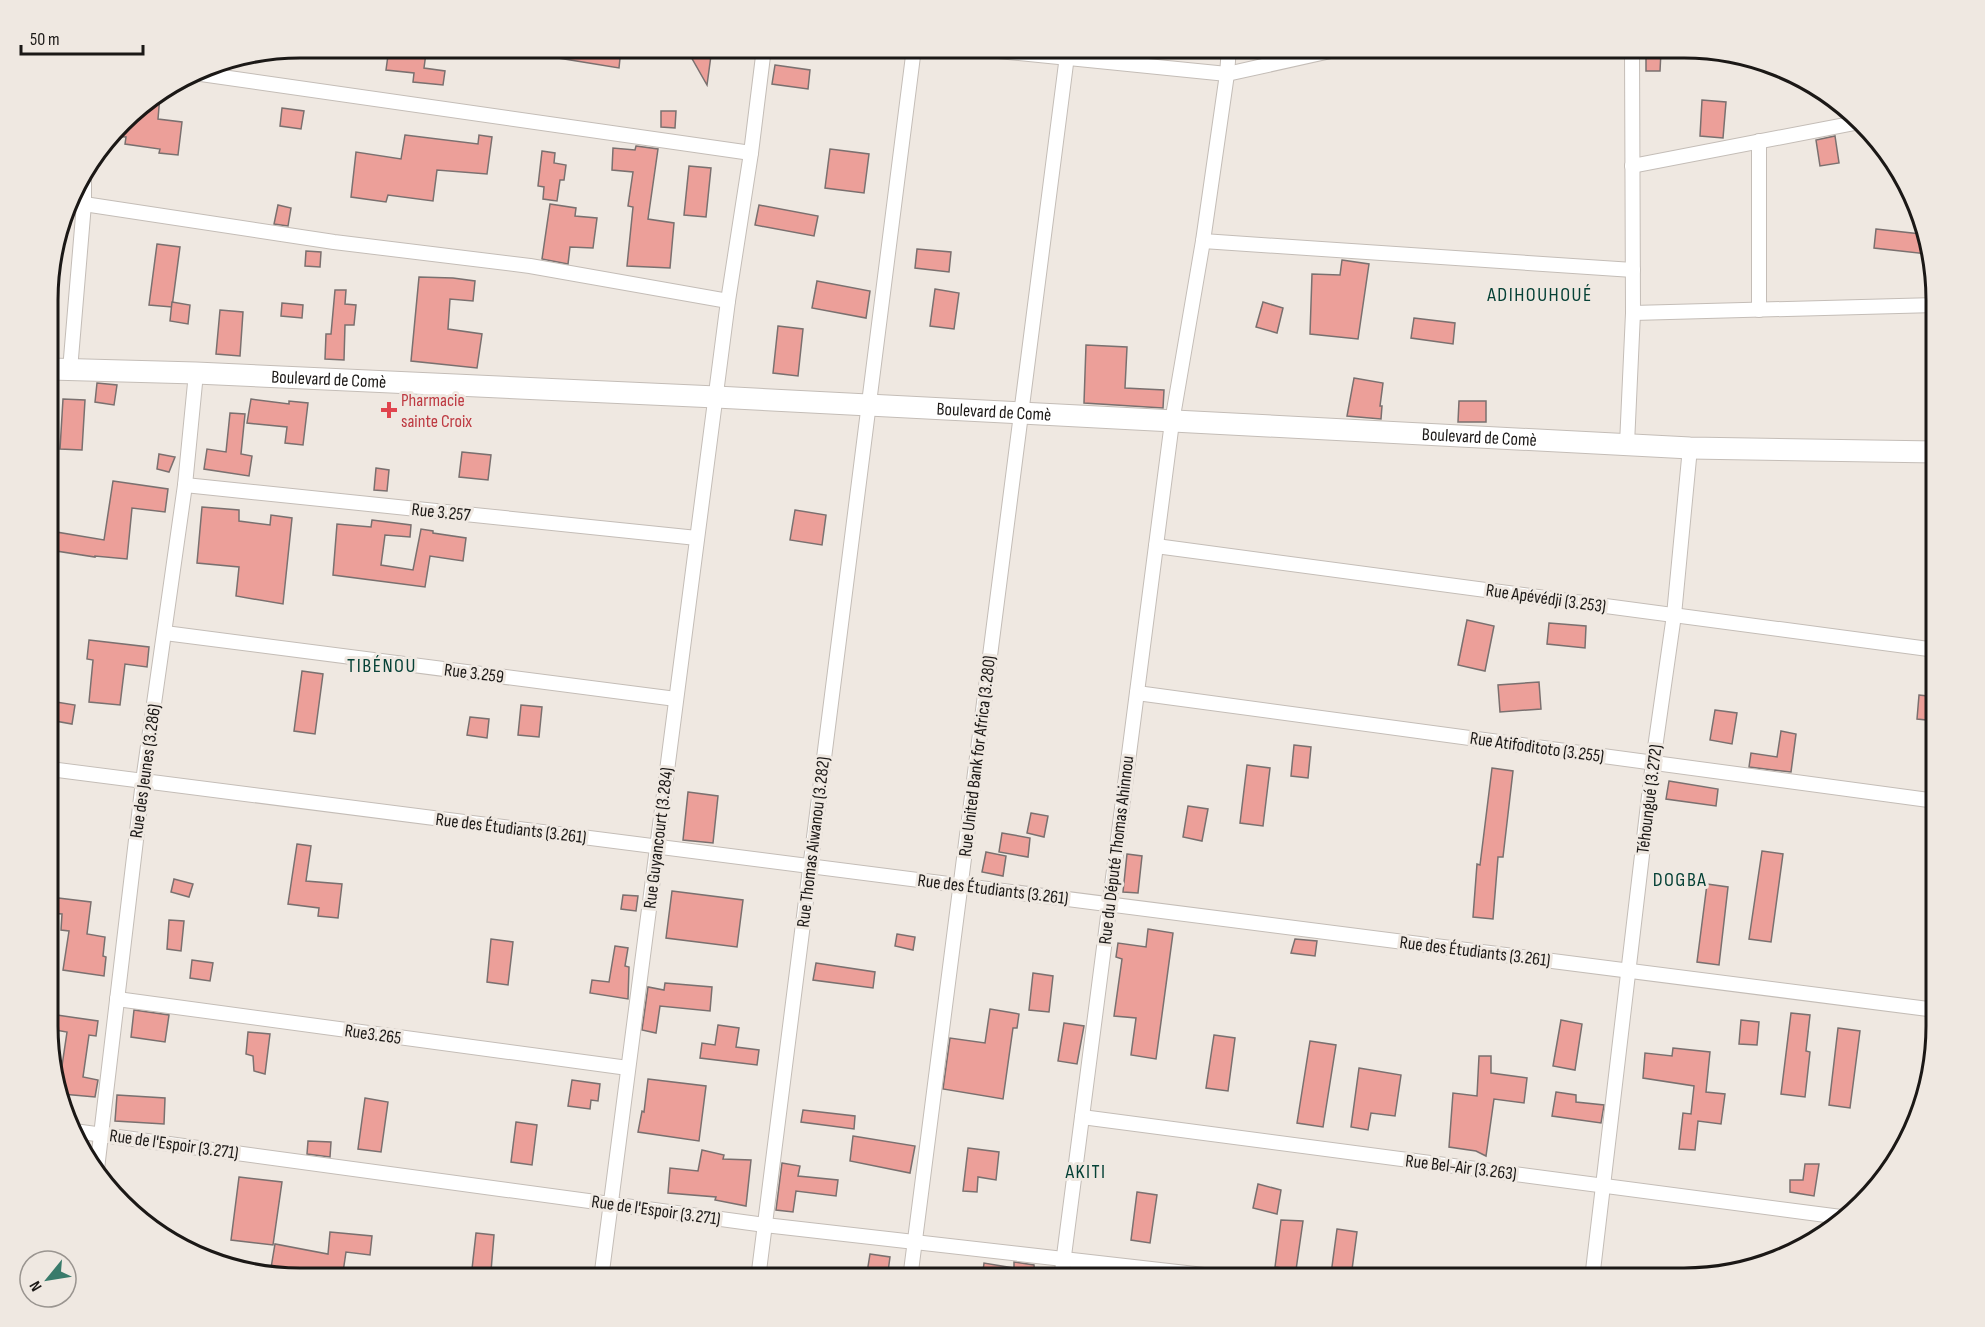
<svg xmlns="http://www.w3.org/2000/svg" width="1985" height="1327" font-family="'Sofia Sans Condensed',sans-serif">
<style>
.building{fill:#ec9f99;stroke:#7a706f;stroke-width:1.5}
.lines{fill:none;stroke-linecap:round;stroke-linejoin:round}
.street-casing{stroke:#c4bdb7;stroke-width:16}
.primary-casing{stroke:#c4bdb7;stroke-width:23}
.street{stroke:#fff;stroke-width:14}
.primary{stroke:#fff;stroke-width:21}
.health-dot{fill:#e0444e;stroke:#efe8e1;stroke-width:2}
.labels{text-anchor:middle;stroke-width:6;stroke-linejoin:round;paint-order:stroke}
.street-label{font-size:18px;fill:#1b1816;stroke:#efe8e1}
.health-label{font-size:18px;fill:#be3a42;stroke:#efe8e1;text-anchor:start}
.neighbourhood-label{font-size:20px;letter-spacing:1.5px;fill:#054136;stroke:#efe8e1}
.rim{fill:none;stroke:#1b1816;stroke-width:3}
</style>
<rect width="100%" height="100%" fill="#efe8e1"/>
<g class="building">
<path d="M389 48 426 53 424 68 445 71 443 85 413 82 414 73 386 70Z"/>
<path d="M540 48H614L621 49 619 68 540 55Z"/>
<path d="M686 48H712L707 85Z"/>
<path d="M1646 51H1661L1660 71H1646Z"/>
<path d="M775 65 810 70 808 89 772 84Z"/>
<path d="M160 95 158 119 182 122 178 155 159 153 160 149 125 144 126 137 114 136 134 111Z"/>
<path d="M1702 100 1726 102 1723 138 1700 136Z"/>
<path d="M282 108 304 111 301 129 280 126Z"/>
<path d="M661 111H676L675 128 661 127Z"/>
<path d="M405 135 478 144 479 135 492 137 487 174 437 170 433 201 388 195 386 202 351 197 356 152 401 159Z"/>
<path d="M1835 136 1839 163 1820 166 1816 140Z"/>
<path d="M636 146 658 149 648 219 674 223 670 268 627 266 633 207 628 206 633 172 612 170 613 148 635 150Z"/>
<path d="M830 149 869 154 864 193 825 188Z"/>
<path d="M542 151 555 153 554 163 566 165 564 180H560L557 201 543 199 544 187 538 186Z"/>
<path d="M689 166 711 168 706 217 684 215Z"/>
<path d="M550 204 576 208 575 216 597 218 593 248 570 247 568 264 542 259Z"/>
<path d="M278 205 291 208 288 226 274 224Z"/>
<path d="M759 205 818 216 814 236 755 225Z"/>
<path d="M1876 229 1921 234 1927 254 1874 248Z"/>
<path d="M157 244 180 247 172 307 149 305Z"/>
<path d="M917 249 951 252 949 272 915 268Z"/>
<path d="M306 251 321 252 320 267 305 266Z"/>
<path d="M1342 260 1369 264 1358 339 1310 334 1312 274 1340 275Z"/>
<path d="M419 277 453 278 475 281 473 301 450 299 448 329 482 334 477 368 411 361Z"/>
<path d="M817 281 870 291 866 318 812 308Z"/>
<path d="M935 289 959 293 954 329 930 326Z"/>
<path d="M335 290H346L345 304 356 305 354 325H345L344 360 325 359 326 334H331Z"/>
<path d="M172 302 190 305 188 324 170 321Z"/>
<path d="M1263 302 1283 308 1277 333 1256 327Z"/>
<path d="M282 303 303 305 302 318 281 316Z"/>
<path d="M220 310 243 312 240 356 216 354Z"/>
<path d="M1414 318 1455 323 1453 344 1411 338Z"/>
<path d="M778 326 803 329 798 376 773 373Z"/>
<path d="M1086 345 1127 347 1125 388 1164 390 1163 408 1084 403Z"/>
<path d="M1354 378 1383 383 1380 406H1382L1381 419 1347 416Z"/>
<path d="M97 383 117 385 114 405 95 402Z"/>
<path d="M63 399 85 400 82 450 60 449Z"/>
<path d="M251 399 289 404V401L308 403 303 445 285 443 287 427 247 423Z"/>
<path d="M1459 401H1486V422H1458Z"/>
<path d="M230 413 245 414 241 454 252 456 249 476 204 469 207 449 226 452Z"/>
<path d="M462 452 491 455 488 480 459 477Z"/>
<path d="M159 454 175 457 169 472 157 469Z"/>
<path d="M376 468 389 470 387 491 374 490Z"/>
<path d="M113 481 168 489 165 512 132 508 127 559 95 556V557L50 550V531L104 540Z"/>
<path d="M202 507 239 510V521L270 525 271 515 292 518 283 604 236 596 239 567 197 563Z"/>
<path d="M795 510 826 515 822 545 790 540Z"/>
<path d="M372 520 411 525 410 537 385 535 381 565 413 570 421 529 433 531V533L466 538 463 561 430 556 425 587 333 575 337 524 371 527Z"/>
<path d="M1467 620 1494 626 1485 671 1458 665Z"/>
<path d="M1549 623 1586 626 1585 648 1547 644Z"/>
<path d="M89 640 149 647 147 667 125 664 120 705 89 702 93 660 87 659Z"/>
<path d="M302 671 323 674 315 734 294 731Z"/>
<path d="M1539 682 1541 709 1500 712 1498 685Z"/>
<path d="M1919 695 1936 697V721L1917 719Z"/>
<path d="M50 701 75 705 72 724 50 720Z"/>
<path d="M521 705 542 707 539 737 518 735Z"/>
<path d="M1715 710 1737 713 1732 744 1710 740Z"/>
<path d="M470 717 489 719 487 738 467 735Z"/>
<path d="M1781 731 1796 734 1791 772 1749 767 1751 753 1777 757Z"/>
<path d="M1294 745 1311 747 1308 778 1291 776Z"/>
<path d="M1247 765 1270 768 1263 826 1240 823Z"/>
<path d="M1492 768 1513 771 1503 857H1498L1493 919 1473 917 1477 864 1480 865Z"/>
<path d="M1669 781 1718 789 1716 806 1666 799Z"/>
<path d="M688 792 718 796 713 843 683 840Z"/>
<path d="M1188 806 1208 809 1202 841 1183 837Z"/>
<path d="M1031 813 1048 816 1044 837 1027 833Z"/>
<path d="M1002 833 1030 838 1028 857 999 852Z"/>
<path d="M297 844 311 846 306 881 342 884 338 918 318 916 319 908 288 904Z"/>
<path d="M1762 851 1783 854 1771 942 1749 939Z"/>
<path d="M986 852 1006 856 1003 876 982 872Z"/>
<path d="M1127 854 1142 856 1138 893 1123 892Z"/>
<path d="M174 879 193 884 189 897 171 892Z"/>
<path d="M1707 884 1728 887 1719 965 1697 962Z"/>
<path d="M672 891 743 900 737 947 666 938Z"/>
<path d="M623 895 638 896 636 911 621 909Z"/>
<path d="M50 897 91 902 87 934 105 937 103 956 106 957 104 976 63 970 69 931 61 930 62 914 50 913Z"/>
<path d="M169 920 184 921 181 951 167 949Z"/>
<path d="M1148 929 1173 933 1156 1059 1131 1055 1136 1018 1114 1016 1122 959 1116 957 1118 943 1146 947Z"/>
<path d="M897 934 915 937 913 950 895 946Z"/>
<path d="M491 939 513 942 508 985 487 982Z"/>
<path d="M1295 939 1317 941 1315 956 1291 953Z"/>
<path d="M615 946 628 948 625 966 629 967 628 999 590 993 592 980 609 982Z"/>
<path d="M192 960 213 963 210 981 190 978Z"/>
<path d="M816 963 875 972 873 988 813 980Z"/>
<path d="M1033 973 1053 976 1049 1012 1029 1010Z"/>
<path d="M665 983 712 987 710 1011 660 1006 656 1033 642 1030 648 987 664 990Z"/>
<path d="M990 1009 1019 1014 1017 1028H1013L1003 1099 943 1089 950 1038 985 1043Z"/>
<path d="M134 1010 169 1015 165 1042 131 1037Z"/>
<path d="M1791 1013 1810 1015 1806 1051 1810 1052 1805 1097 1781 1094Z"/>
<path d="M50 1014 98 1021 96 1036 89 1035 83 1077 98 1080 95 1097 62 1094 59 1086 67 1032 50 1029Z"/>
<path d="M1561 1020 1582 1024 1575 1070 1553 1066Z"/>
<path d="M1741 1020 1759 1022 1757 1045 1739 1044Z"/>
<path d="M1064 1023 1084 1026 1077 1064 1058 1061Z"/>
<path d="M718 1025 739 1028 736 1047 759 1050 757 1065 700 1058 702 1043 715 1045Z"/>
<path d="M1838 1028 1860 1031 1850 1108 1829 1105Z"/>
<path d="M248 1032 270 1034 265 1074 254 1071 253 1056 246 1054Z"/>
<path d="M1214 1035 1235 1038 1228 1091 1206 1088Z"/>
<path d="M1310 1041 1336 1045 1323 1127 1297 1123Z"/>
<path d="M1673 1048 1710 1052 1706 1092 1725 1094 1721 1124 1698 1121 1695 1150 1679 1149 1683 1113 1691 1114 1694 1086 1643 1078 1645 1053 1672 1056Z"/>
<path d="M1479 1056H1491V1073L1527 1078 1524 1103 1494 1099 1486 1156 1476 1151 1449 1147 1453 1093 1477 1096Z"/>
<path d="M1359 1068 1401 1075 1395 1116 1371 1113 1368 1130 1351 1127Z"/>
<path d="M648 1079 706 1086 699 1141 638 1132 642 1111 644 1112Z"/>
<path d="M572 1080 600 1084 598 1101 591 1100 590 1109 568 1106Z"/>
<path d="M1556 1092 1576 1095V1102L1604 1105 1601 1123 1552 1116Z"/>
<path d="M117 1095 165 1098 164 1124 115 1121Z"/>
<path d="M365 1098 388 1102 381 1152 358 1149Z"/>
<path d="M803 1110 855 1116 854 1129 801 1122Z"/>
<path d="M516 1122 537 1125 532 1165 511 1162Z"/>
<path d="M853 1136 915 1146 910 1173 850 1161Z"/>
<path d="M308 1141 331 1142 330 1157 307 1154Z"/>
<path d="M968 1148 999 1152 996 1180 978 1177 977 1192 963 1191Z"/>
<path d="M702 1150 724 1155 723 1159 751 1160 746 1206 715 1200 716 1197 668 1193 670 1168 698 1171Z"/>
<path d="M782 1163 800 1166 798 1176 838 1180 836 1196 796 1191 793 1212 776 1210Z"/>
<path d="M1805 1164H1819L1814 1196 1790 1192V1180H1803Z"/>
<path d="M239 1177 282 1182 273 1245 231 1240Z"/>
<path d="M1258 1184 1281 1190 1277 1214 1253 1208Z"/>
<path d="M1137 1192 1157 1195 1150 1243 1131 1240Z"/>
<path d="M1281 1220 1303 1221 1296 1270 1275 1267Z"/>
<path d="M1337 1229 1357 1232 1351 1277 1331 1274Z"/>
<path d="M330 1232 372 1236 370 1255 346 1252 342 1279H300L270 1274 275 1244 328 1254Z"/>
<path d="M476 1233 494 1235 491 1271 472 1269Z"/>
<path d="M870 1254 890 1257 887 1279H866Z"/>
<path d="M1014 1262 1034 1265 1035 1279H982L984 1263 1014 1268Z"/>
</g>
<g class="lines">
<g class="street-casing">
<g id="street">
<path d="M968 48 1227 74 1344 48"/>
<path d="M194 73 751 153"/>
<path d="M1632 166 1855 123"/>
<path d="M84 204 334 242 530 266 728 301"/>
<path d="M1203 241 1633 270"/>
<path d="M1759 310V141"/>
<path d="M1633 313 1936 305"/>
<path d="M70 370 84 204V176"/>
<path d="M1627 444 1633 313 1632 48"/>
<path d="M185 485 697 538"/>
<path d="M1156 546 1936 650"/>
<path d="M165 633 676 699"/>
<path d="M1137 693 1936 801"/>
<path d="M50 769 1936 1010"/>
<path d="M117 999 628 1068"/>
<path d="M1082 1117 1841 1217"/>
<path d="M74 1131 765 1225 1239 1279"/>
<path d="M97 1169 143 781 185 485 196 373"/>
<path d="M601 1279 728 301 751 153 764 48"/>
<path d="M758 1279 914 48"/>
<path d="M910 1279 1068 48"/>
<path d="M1061 1279 1172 422 1203 241 1227 74 1229 48"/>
<path d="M1592 1279 1653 762 1674 615 1690 448"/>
</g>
</g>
<g class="primary-casing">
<g id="primary">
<path id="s1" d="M50 369 196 373 716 397 1690 448 1936 452"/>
</g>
</g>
<use href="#street" class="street"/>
<use href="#primary" class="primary"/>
</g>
<path class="health-dot" d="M386 401h6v6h6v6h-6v6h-6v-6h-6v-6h6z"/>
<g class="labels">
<g class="street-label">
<text dy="6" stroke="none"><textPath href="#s1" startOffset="279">Boulevard de Comè</textPath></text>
<text dy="6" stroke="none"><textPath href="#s1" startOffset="945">Boulevard de Comè</textPath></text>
<text dy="6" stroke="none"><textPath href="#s1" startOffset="1431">Boulevard de Comè</textPath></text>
<text transform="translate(441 512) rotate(6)" y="6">Rue 3.257</text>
<text transform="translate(1546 598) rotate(8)" y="6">Rue Apévédji (3.253)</text>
<text transform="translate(474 673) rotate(7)" y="6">Rue 3.259</text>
<text transform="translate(1537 747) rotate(8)" y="6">Rue Atifoditoto (3.255)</text>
<text transform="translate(977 756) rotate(-83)" y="6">Rue United Bank for Africa (3.280)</text>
<text transform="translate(145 771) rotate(-82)" y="6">Rue des Jeunes (3.286)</text>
<text transform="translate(1649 799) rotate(-83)" y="6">Téhoungué (3.272)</text>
<text transform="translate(511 828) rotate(7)" y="6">Rue des Étudiants (3.261)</text>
<text transform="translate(658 838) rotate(-83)" y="6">Rue Guyancourt (3.284)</text>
<text transform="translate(813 842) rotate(-83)" y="6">Rue Thomas Aiwanou (3.282)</text>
<text transform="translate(1116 850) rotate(-83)" y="6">Rue du Député Thomas Ahinnou</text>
<text transform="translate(993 889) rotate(7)" y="6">Rue des Étudiants (3.261)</text>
<text transform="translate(1475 951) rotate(7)" y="6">Rue des Étudiants (3.261)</text>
<text transform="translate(373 1034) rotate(8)" y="6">Rue3.265</text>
<text transform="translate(174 1144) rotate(8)" y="6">Rue de l'Espoir (3.271)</text>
<text transform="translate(1461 1167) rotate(7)" y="6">Rue Bel-Air (3.263)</text>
<text transform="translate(656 1210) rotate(8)" y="6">Rue de l'Espoir (3.271)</text>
</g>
<g class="health-label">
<text x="401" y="406">Pharmacie<tspan x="401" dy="21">sainte Croix</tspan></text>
</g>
<g class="neighbourhood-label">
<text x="1540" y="301">ADIHOUHOUÉ</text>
<text x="382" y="672">TIBÉNOU</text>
<text x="1680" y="886">DOGBA</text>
<text x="1086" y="1178">AKITI</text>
</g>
</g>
<path d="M0 0H1985V1327H0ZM300 58H1684A242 242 0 0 1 1926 300V1026A242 242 0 0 1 1684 1268H300A242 242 0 0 1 58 1026V300A242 242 0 0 1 300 58Z" fill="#efe8e1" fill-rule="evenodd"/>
<path class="rim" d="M300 58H1684A242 242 0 0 1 1926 300V1026A242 242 0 0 1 1684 1268H300A242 242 0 0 1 58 1026V300A242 242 0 0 1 300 58Z"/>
<g transform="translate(48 1279) rotate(240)"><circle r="28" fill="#efe8e1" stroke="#9a9590" stroke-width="1.5"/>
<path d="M0-4.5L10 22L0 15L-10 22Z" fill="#397b6b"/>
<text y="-9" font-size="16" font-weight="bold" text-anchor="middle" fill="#1b1816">N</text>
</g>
<path d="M21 45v9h122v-9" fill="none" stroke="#1b1816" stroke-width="3"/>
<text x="30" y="45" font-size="18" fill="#1b1816" stroke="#efe8e1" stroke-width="4.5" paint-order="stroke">50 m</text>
</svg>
